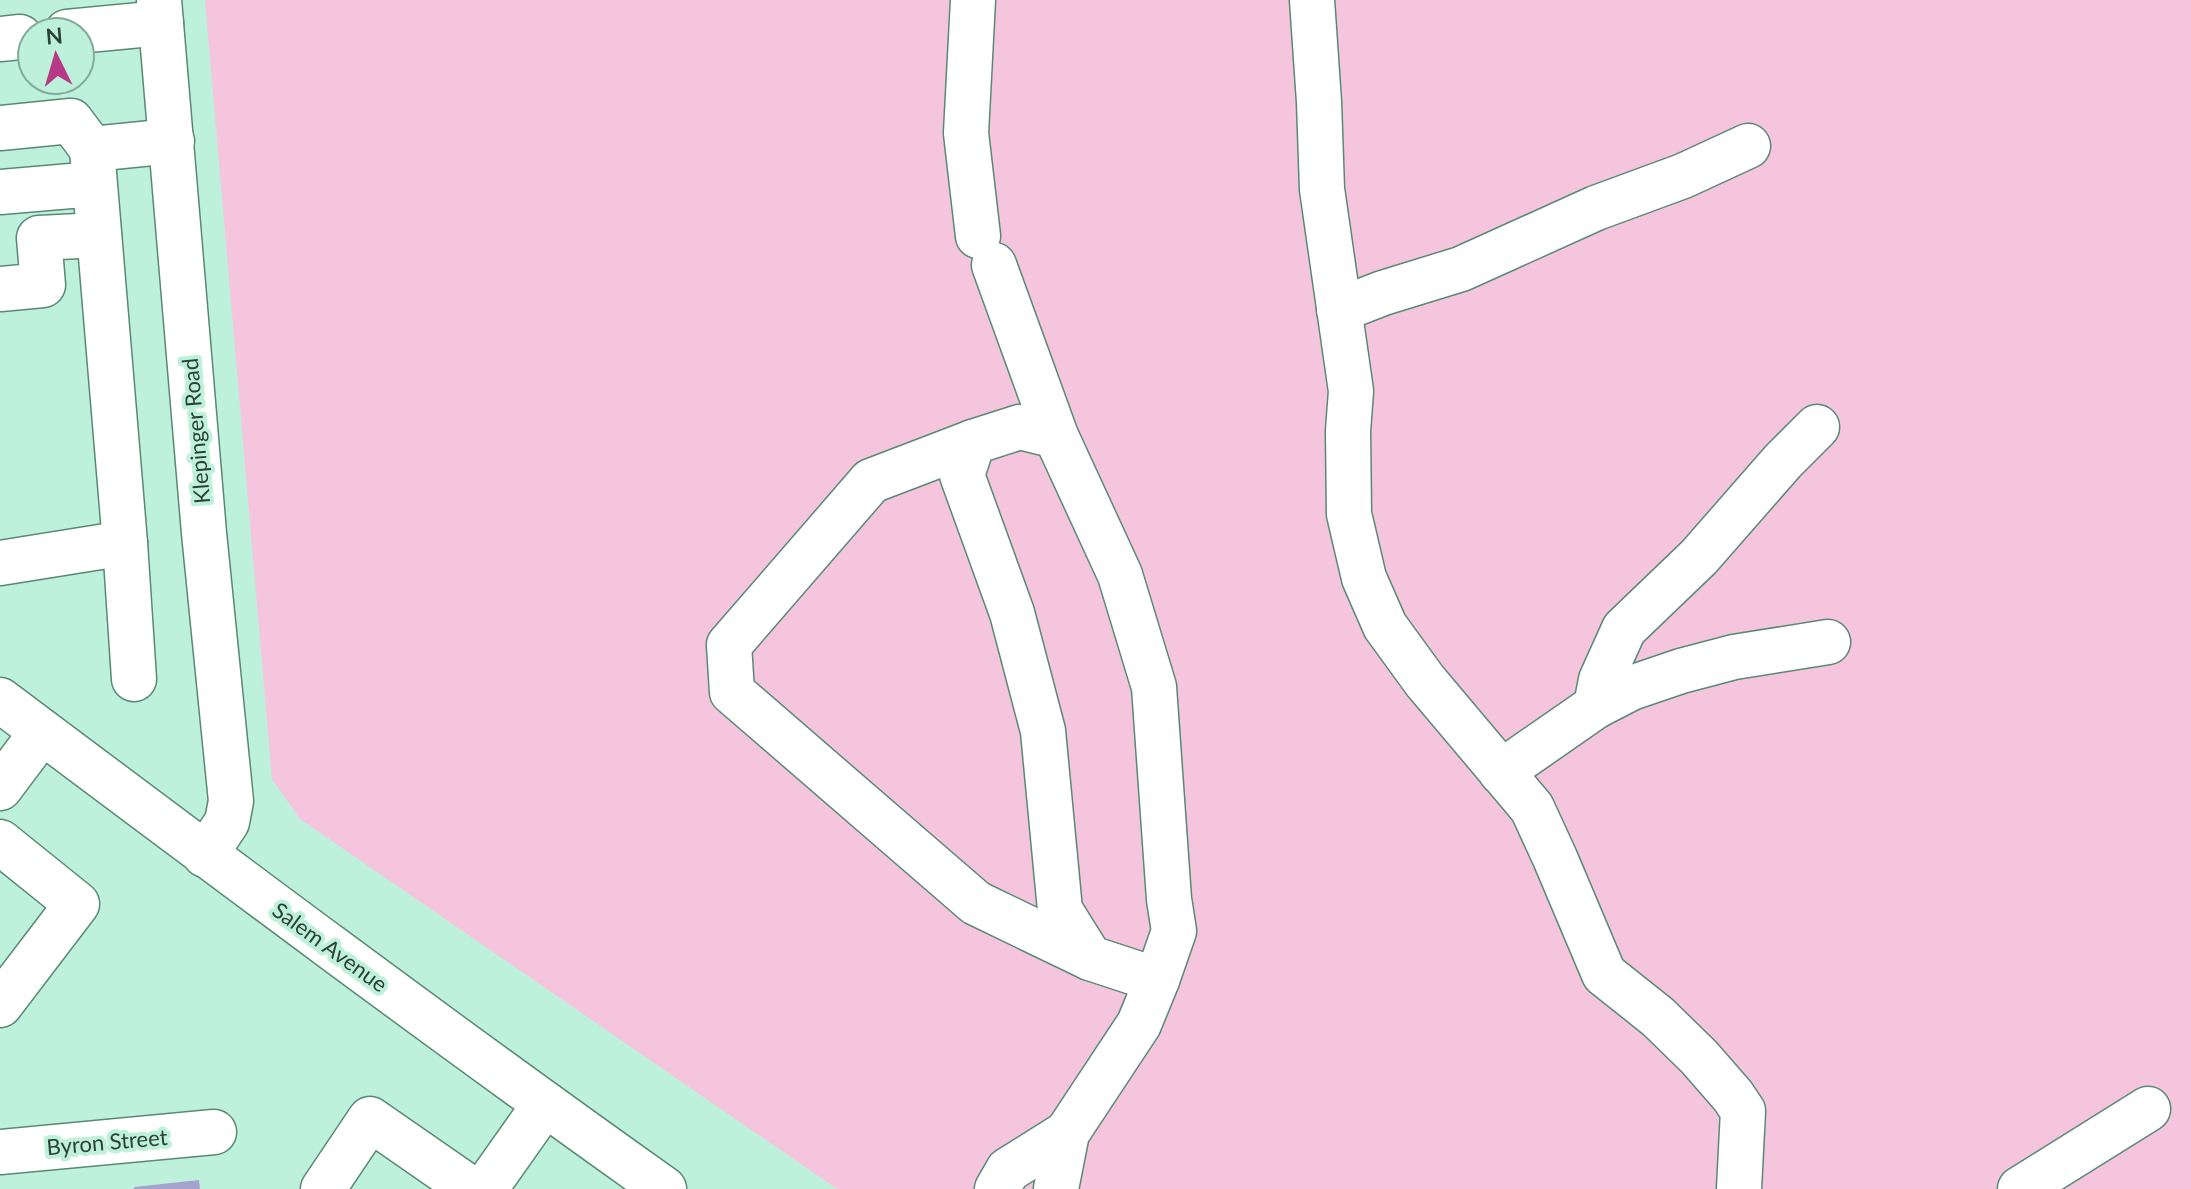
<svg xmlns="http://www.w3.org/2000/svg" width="2191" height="1189" font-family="Lato,sans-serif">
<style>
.green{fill:#f5c5dd}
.building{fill:#a5a3ce}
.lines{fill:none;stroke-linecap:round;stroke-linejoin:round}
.minor-casing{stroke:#598976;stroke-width:47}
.major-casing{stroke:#598976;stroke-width:47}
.minor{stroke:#fff;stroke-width:44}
.major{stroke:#fff;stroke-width:44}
.labels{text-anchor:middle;stroke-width:8;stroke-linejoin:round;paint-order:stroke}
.street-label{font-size:22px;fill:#2c4138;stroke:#bef1db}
</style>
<rect width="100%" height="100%" fill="#bef1db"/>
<path class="green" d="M205 0H2191V1189H837L300 819 272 779Z"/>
<path class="building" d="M199 1180 200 1189H134V1187Z"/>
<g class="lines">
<g class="minor-casing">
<g id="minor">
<path d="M159 0 204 533 231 801 227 822 205 855"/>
<path d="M973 0 966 133 978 236"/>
<path d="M1312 0 1319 102 1322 189 1351 391 1348 431 1349 514 1364 578 1385 626 1425 681 1532 808 1555 858 1604 974 1658 1017 1699 1057 1733 1096 1743 1111 1739 1189"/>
<path d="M67 32 161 23"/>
<path d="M0 39 20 37"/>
<path d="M0 128 71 121 92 149"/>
<path d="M0 192 94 184"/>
<path d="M994 265 1056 436 1120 575 1154 687 1169 899 1174 931 1157 980 1139 1024 1067 1133 1056 1189"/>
<path d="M0 289 43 285 39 238 99 235"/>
<path d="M1339 310 1383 293 1461 269 1596 208 1683 176 1748 146"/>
<path d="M1056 436 1020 427 973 442 962 475 1012 613 1043 731 1060 910 1090 958 1157 980"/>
<path d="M973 442 871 481 729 645 732 692 976 903 1090 958"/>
<path d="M125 543 92 149 172 141"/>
<path d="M0 563 125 543 134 679"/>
<path d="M1596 706 1631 688 1681 671 1734 657 1828 642"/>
<path d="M1501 772 1596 706 1601 680 1624 629 1699 557 1783 461 1817 427"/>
<path d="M0 788 42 732"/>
<path d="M0 842 77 904 0 1005"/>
<path d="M0 1152 214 1132"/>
<path d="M323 1189 370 1119 471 1189"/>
<path d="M485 1189 545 1104"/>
<path d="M997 1189 1008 1170 1067 1133"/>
<path d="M2020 1189 2148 1109"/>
</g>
</g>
<g class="major-casing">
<path id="major" d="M0 700C220 865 440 1030 664 1189"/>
</g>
<use href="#minor" class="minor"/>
<use href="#major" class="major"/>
</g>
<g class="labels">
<g class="street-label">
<text transform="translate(196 431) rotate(-95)" y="8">Klepinger Road</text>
<text transform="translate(330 947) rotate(36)" y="8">Salem Avenue</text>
<text transform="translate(107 1142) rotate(-5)" y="8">Byron Street</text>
</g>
</g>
<g transform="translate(56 56) rotate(355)"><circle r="38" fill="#bef1db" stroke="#84ab9a" stroke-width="2"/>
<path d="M0-6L14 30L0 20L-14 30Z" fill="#b83987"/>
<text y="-12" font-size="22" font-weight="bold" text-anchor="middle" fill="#2c4138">N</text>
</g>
</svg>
